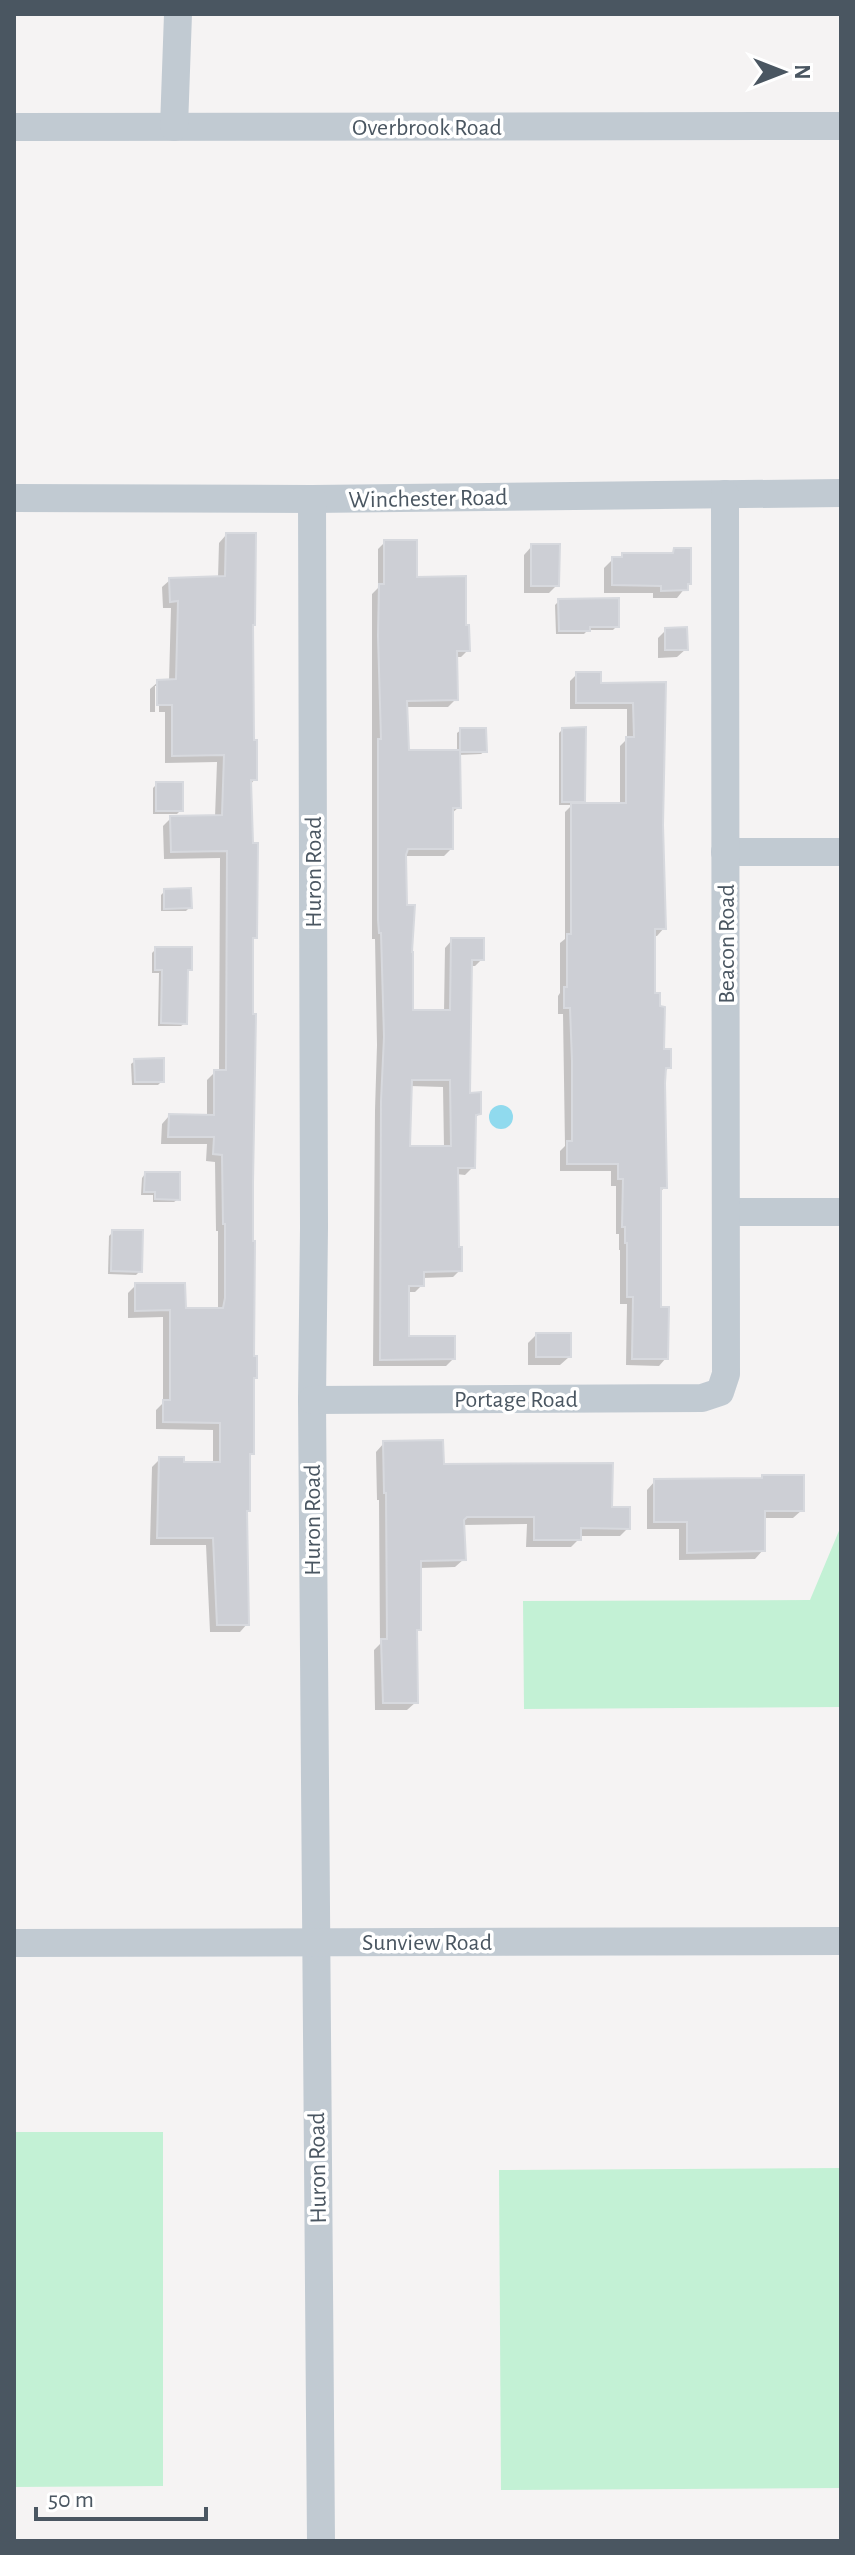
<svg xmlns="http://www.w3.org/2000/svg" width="855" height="2555" font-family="'Alegreya Sans',sans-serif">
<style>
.green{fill:#c3f1d5}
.water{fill:#90daee}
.shadow{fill:#0003;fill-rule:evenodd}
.building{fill:#cdcfd5;stroke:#d7d9de;stroke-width:2;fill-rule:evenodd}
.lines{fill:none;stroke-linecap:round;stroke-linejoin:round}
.street{stroke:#c1cad2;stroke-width:28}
.labels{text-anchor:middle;stroke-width:7;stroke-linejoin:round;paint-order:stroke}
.street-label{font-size:24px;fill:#4a5661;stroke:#fff}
</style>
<rect width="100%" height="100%" fill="#f5f3f3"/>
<g class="green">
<path d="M841 1526V1707L524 1709 523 1601 810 1600Z"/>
<path d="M14 2132H163V2486L14 2487Z"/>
<path d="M841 2168V2488L501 2490 499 2170Z"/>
</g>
<circle class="water" cx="501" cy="1117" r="12"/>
<g class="shadow">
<path d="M226 535 251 627 252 742 255 779 250 785 255 938 251 941 252 1358 255 1378 252 1381V1453L248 1458V1511L245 1514 247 1624 240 1632H210L206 1545H150L152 1467 160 1459 182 1464H213V1430L156 1429V1410L163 1403V1317L128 1318V1293L136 1285 184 1310H217L218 1307V1231H216L215 1162 206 1161 207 1144H161L162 1124 169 1116H207V1080L215 1072H219L220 858 164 859 163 826 171 818 215 817 217 762 165 763V712H159V686H155V712H150V689L158 682 169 681 171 608H163L162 587 170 580 218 578 219 543Z"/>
<path d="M385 542 415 579 464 627 468 650 461 657H455L456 699 448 707H406L407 752H457V733L461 730 485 751 481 754 458 755 459 807 451 814V849L444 856H404L411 1012H444L445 948 452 940 482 959 475 966H470L468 1095 479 1114 473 1120V1167L465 1175 456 1174 457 1249 460 1270 453 1277 422 1278V1285L415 1292H407V1338L453 1359 446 1366H373L375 1110 377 1045 375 939H372V594L378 588V549ZM410 1086 443 1087 444 1148H408Z"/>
<path d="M532 546 557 585 549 593H524V555Z"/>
<path d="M675 550 689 583 677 598H653V593H604V568L613 559H619L623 555H671Z"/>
<path d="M559 601 617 626 613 630H588L584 634H556L555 605Z"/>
<path d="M666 630 686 649 677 657 658 658V638Z"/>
<path d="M577 674 599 685 664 684 661 825 664 928 657 936H653V995L662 1051 669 1067 664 1073 665 1187 659 1193V1309L666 1358 659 1366 626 1365 627 1304H620V1250H619V1234H616V1186H611V1171H560V1151L565 1146 563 1014H558V996L560 993V943L565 939V812L572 805H559V733L563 729 583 801 579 805H620V746L627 739V709H570V681Z"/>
<path d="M157 784 181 810 177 814H153V788Z"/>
<path d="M165 891 190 907 186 911H161V895Z"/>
<path d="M156 949 190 969 186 974 185 1023 181 1026H158L159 973H152V953Z"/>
<path d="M135 1061 162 1081 158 1085H132L131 1064Z"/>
<path d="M145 1174 178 1199 174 1202H153V1195H141L142 1178Z"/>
<path d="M113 1232 140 1271 136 1275 108 1274 109 1236Z"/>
<path d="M536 1335 569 1357 560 1365H528V1343Z"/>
<path d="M384 1443 442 1466 610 1509 628 1528 620 1536H579V1539L571 1547H526L527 1524 463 1525 464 1559 455 1567 419 1568V1630L415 1634 416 1702 407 1710H375L374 1650 380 1644 379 1500H377L376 1452Z"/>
<path d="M763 1477 802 1510 793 1518H763V1550L755 1559 679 1560V1529H647V1490L655 1481 759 1480Z"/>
</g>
<g class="building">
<path d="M226 533H256L255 625H253L254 740H257V780H251L253 843H258L257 938H253V1014H256L253 1183V1241H255L254 1356H257V1378H254V1454H250V1511H247L249 1625H217L213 1538H157L159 1457H184V1462H220V1423L163 1422V1400H170V1310L135 1311V1283H185L186 1308H223L225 1298V1224H223L222 1155 213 1154 214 1137H168L169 1114 214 1115V1070H226L227 851 171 852 170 816 222 815 224 755 172 756V705H157V680L176 679 178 601 170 602 169 578 225 576Z"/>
<path d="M384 540H417V577L466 576V625H469L470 651H457L458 700 407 701 409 750H460L461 808H453V849H408L406 855 407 905H415L412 952H413V1010H450L451 938H484V960H472L470 1093 481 1092V1114L476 1115 475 1168H458L459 1247H462V1271L424 1272V1286H409V1336H455V1359L380 1360 381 1101 384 1037 381 933H379L378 920V739H381L378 636 379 584H384ZM412 1080H450L451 1146H410Z"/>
<path d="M531 544H560L559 586H531Z"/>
<path d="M674 548H691V584H688V590L661 591V586L612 585V557H622V553H673Z"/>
<path d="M619 598V627H590V631H559L558 599Z"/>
<path d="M687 627 688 650H665V628Z"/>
<path d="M576 672H601V683L666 682 663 825 666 929H655V993H660V1006L665 1007 664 1049H671V1068H666L665 1083 667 1188H661V1307H669L668 1359H632L633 1297H627V1243H625V1227H622L623 1179H618V1164H567V1141H572V1061L570 1008H564V987H567V934H571V803H626V737H634L633 703H576Z"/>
<path d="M586 727 585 802H562V728Z"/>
<path d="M460 728H486L487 752H460Z"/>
<rect x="156" y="782" width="27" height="29"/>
<path d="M191 888 192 908 164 909V889Z"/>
<path d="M155 947H192V970H188L187 1024 161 1023 162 970H155Z"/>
<path d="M164 1058V1082H135L134 1059Z"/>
<path d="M145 1172H180V1200L155 1199V1192H144Z"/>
<path d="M112 1230H143L142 1272 111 1271Z"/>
<rect x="536" y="1333" width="35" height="24"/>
<path d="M443 1440 444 1464 613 1463 612 1507H630V1529L581 1528V1540H534V1517H467L464 1520 466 1560 421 1561V1630H417L418 1703H383L381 1639H387L386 1493H384L383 1441Z"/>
<path d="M762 1475H804V1511H765V1551L687 1553V1522H654V1479L762 1478Z"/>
</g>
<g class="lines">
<g class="street">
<path d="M14 127 841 126"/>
<path d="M174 127 178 14"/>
<path d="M14 498 312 499 841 493"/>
<path d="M312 499 314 1228 312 1400 321 2541"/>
<path d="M725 852H841"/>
<path d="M726 1212H841"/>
<path d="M312 1400 702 1398 720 1392 726 1374 725 494"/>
<path d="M14 1943 841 1941"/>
</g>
</g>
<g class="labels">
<g class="street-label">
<text x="427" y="135">Overbrook Road</text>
<text transform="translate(428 498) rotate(-1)" y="8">Winchester Road</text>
<text transform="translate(313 872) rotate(-90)" y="8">Huron Road</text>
<text transform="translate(726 944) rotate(-90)" y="8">Beacon Road</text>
<text x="516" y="1407">Portage Road</text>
<text transform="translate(312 1520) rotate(-90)" y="8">Huron Road</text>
<text x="427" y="1950">Sunview Road</text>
<text transform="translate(317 2168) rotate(-91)" y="8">Huron Road</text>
</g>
</g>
<rect width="855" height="2555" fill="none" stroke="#4a5661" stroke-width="32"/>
<g transform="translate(783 72) rotate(90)" stroke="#ffffff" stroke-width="6" paint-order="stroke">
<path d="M0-6L14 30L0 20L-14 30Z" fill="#4a5661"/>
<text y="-12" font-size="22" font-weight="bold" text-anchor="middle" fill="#4a5661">N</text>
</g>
<path d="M36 2507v12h170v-12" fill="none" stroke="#4a5661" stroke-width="4"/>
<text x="48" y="2507" font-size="24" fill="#4a5661" stroke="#ffffff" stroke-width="6" paint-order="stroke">50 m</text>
</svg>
